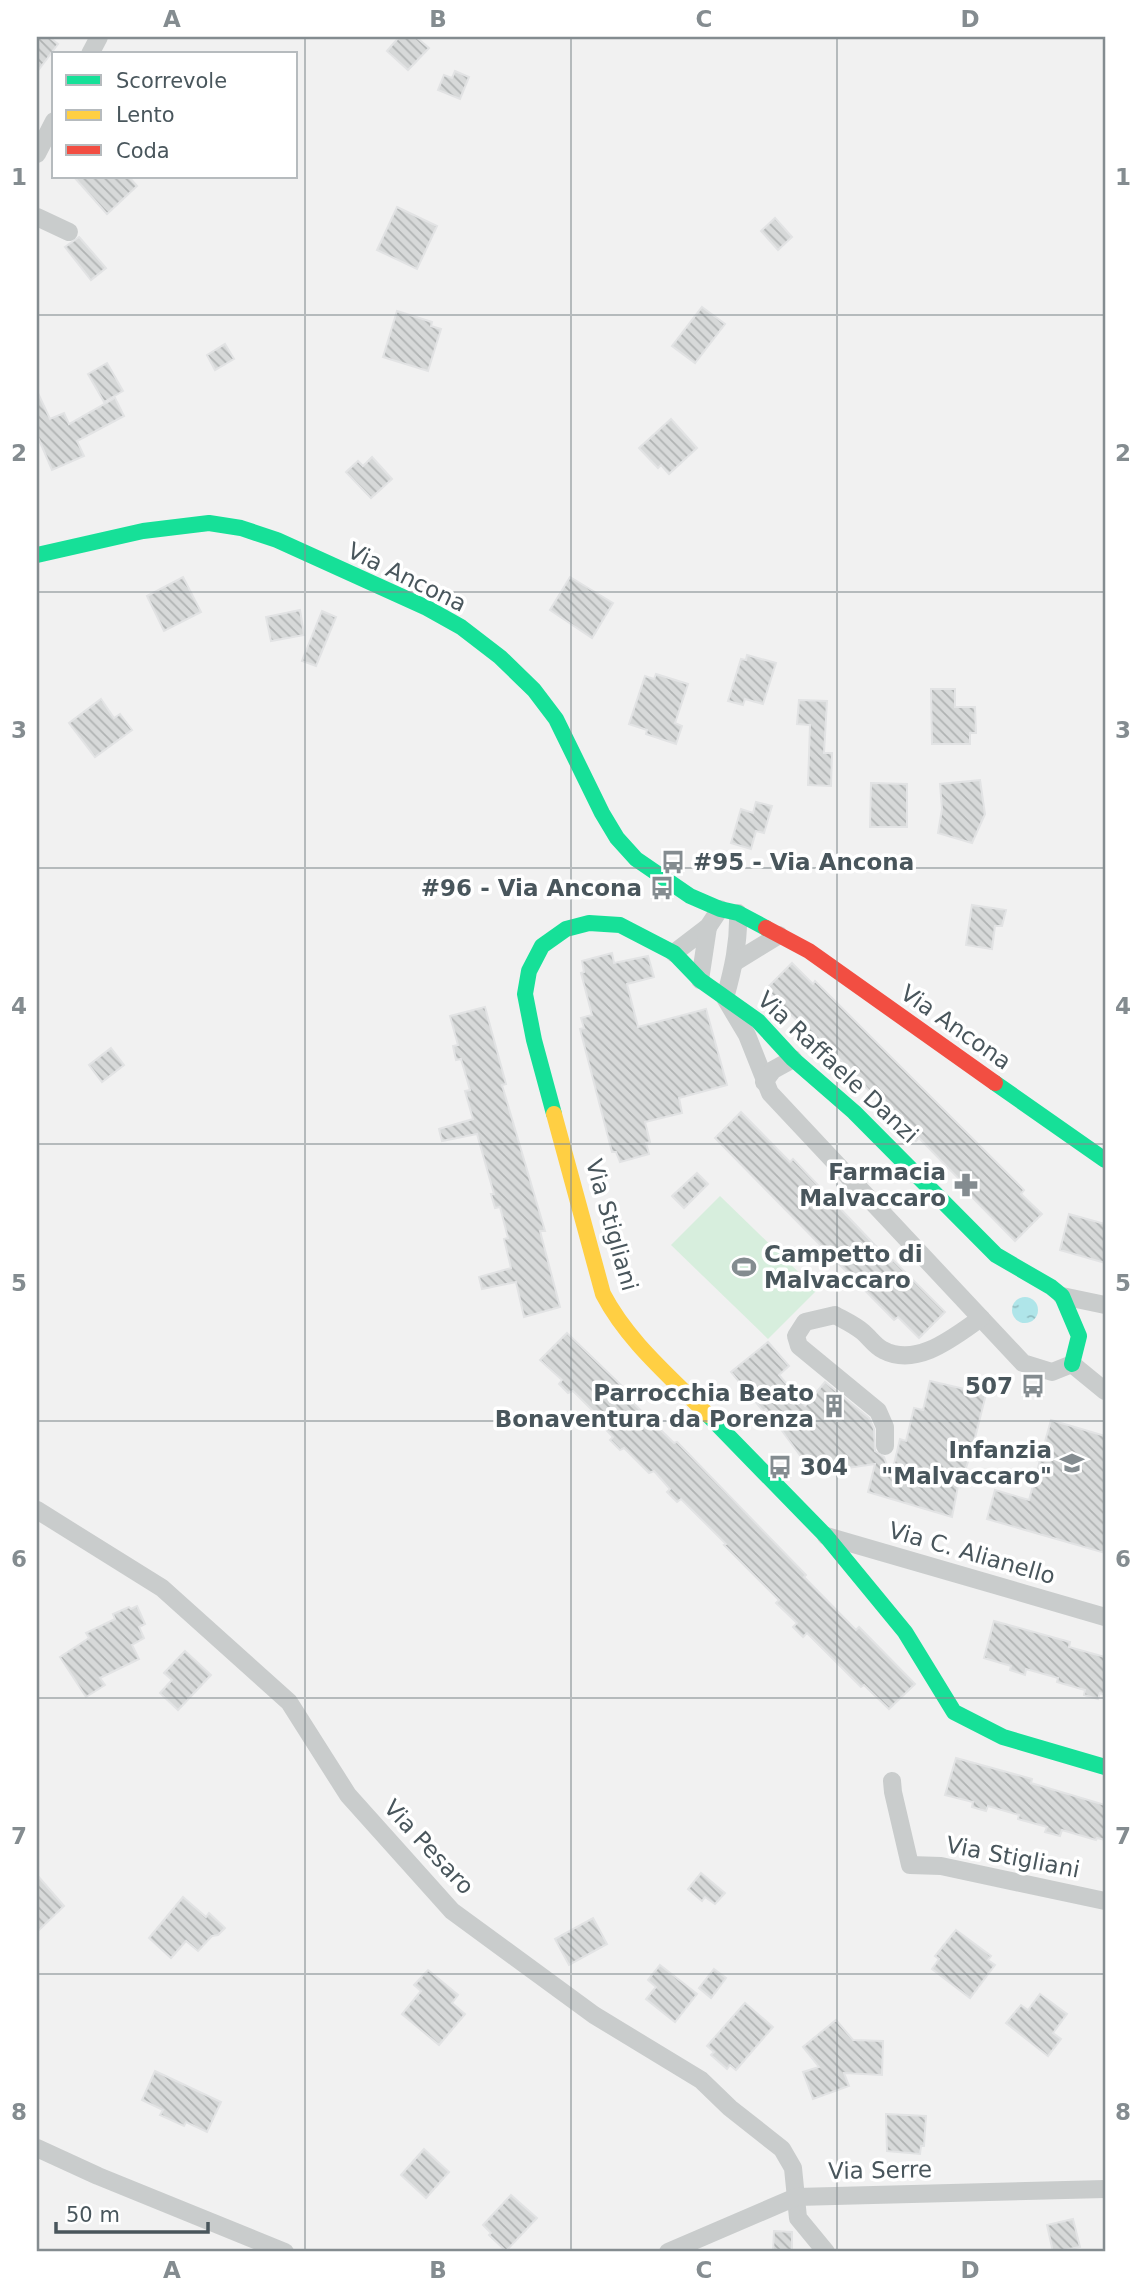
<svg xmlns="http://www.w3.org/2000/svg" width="1142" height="2289" font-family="'DejaVu Sans',sans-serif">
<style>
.grass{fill:#d7eedd}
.water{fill:url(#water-ripples)}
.building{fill:url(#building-back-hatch);stroke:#e2e3e4;stroke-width:2}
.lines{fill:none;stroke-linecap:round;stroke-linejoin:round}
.street{stroke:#c9cccc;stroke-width:18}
.fast{stroke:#16e098;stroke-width:16}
.slow{stroke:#ffcf43;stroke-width:16}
.jam{stroke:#f24e42;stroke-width:16}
.grid{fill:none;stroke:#848c90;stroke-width:2;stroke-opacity:0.55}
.labels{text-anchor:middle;stroke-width:7;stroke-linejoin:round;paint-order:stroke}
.street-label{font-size:23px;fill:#49565c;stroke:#fff}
.poi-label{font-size:23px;font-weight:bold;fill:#49565c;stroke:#fff;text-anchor:end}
.neatline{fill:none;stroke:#848c90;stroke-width:2.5}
.grid-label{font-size:23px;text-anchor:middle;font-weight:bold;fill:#848c90}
</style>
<defs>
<pattern id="water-ripples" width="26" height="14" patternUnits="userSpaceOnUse" patternTransform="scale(1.75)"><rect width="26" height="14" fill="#afe5e9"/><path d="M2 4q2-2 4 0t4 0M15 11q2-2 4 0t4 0" fill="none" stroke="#90bcc0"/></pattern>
<pattern id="building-back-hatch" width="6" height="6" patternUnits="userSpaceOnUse" patternTransform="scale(1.75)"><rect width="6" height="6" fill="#d7d9d9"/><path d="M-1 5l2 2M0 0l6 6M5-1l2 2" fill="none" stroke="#b0b3b3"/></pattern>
</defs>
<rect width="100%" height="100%" fill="#f1f1f1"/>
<path class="grass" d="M720 1196 817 1290 768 1339 671 1245Z"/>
<circle class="water" cx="1025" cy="1310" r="13"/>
<g class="building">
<path d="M37 37H49L58 44 37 72Z"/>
<path d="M399 37H416L429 48 408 70 387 51Z"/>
<path d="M455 71 469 77 460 99 438 90 444 75 452 78Z"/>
<path d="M74 177H129L137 186 107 214Z"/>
<path d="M397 207 437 226 417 269 377 250Z"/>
<path d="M775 218 792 237 778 250 761 231Z"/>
<path d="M79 237 106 268 91 280 65 247Z"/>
<path d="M702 307 725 324 695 363 672 346Z"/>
<path d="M397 311 432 322 431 326 441 329 428 371 383 357Z"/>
<path d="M225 344 234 359 215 370 207 355Z"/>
<path d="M107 363 123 391 104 402 88 374Z"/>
<path d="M37 391 50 419 64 413 69 424 115 398 124 416 77 441 84 456 52 470 37 435Z"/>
<path d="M671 419 697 448 669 474 661 465 658 468 639 448Z"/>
<path d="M372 457 392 479 371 498 346 472 358 461 363 466Z"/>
<path d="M183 577 201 612 164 631 147 596Z"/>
<path d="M570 577 613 603 592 638 550 610Z"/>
<path d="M300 610 304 635 271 641 266 617Z"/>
<path d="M322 611 336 617 316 666 302 661Z"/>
<path d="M747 655 776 663 763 704 745 699 743 705 728 701 741 659 746 660Z"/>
<path d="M656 674 688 684 675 723 682 726 676 744 646 734 647 730 629 724 645 676 654 679Z"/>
<path d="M931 689H955V707H975L976 733H970V744H932Z"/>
<path d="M101 699 114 718 120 714 132 730 95 757 69 723Z"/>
<path d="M799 700 827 701 824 753H832L831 786 808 785 810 725 797 724Z"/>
<path d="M980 780 985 814 972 843 938 833 942 809 940 784Z"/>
<path d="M871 783 907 784V827H870Z"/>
<path d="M756 802 772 806 764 833 756 831 751 849 731 843 741 809 753 813Z"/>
<path d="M972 905 1006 910 1002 926H995L992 949 966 945Z"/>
<path d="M612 953 614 963 648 956 654 977 627 984 638 1027 706 1009 727 1085 679 1098 682 1113 645 1122 650 1142 646 1143 649 1154 620 1162 616 1152H612L580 1029 584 1028 581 1018 592 1015 581 973 584 972 582 961Z"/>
<path d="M792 963 813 984 815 981 1024 1190 1021 1194 1042 1214 1015 1241 964 1189 967 1187 919 1138 916 1141 820 1038 817 1041 766 989Z"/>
<path d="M485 1007 506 1084 502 1085 545 1231H540L560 1307 524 1317 516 1282 482 1289 479 1277 511 1268 504 1239 508 1238 500 1207 495 1208 491 1194H494L477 1134 442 1141 439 1129 473 1119 465 1091 470 1090 461 1059 456 1060 453 1046 458 1045 450 1016Z"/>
<path d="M111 1048 124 1065 102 1082 89 1065Z"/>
<path d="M741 1112 790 1162 793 1159 891 1262 893 1260 945 1312 919 1338 898 1317 894 1320 715 1138Z"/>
<path d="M697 1173 708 1184 684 1208 672 1196Z"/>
<path d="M1069 1214 1105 1224V1263L1060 1250Z"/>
<path d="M567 1333 623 1387 620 1390 674 1443 677 1442 806 1575 804 1577 856 1630 859 1627 915 1684 889 1709 864 1685 861 1687 807 1633 803 1637 793 1627 797 1623 776 1603 779 1600 724 1545 726 1544 681 1499 677 1502 667 1492 670 1489 654 1471 649 1473 624 1448 620 1450 610 1440 613 1437 592 1415 594 1412 573 1391 568 1393 559 1384 562 1380 540 1360Z"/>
<path d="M768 1342 789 1366 779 1375 805 1406 825 1382 869 1418 874 1429 875 1451 884 1457 891 1477 900 1439 906 1441 914 1408 923 1410 930 1381 986 1394 973 1446 960 1487 958 1486 952 1517 868 1492 875 1464 813 1473 766 1409 763 1411 731 1372Z"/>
<path d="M1051 1420 1105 1436V1553L987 1519 995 1490 1029 1500Z"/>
<path d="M137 1606 145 1624 139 1627 144 1638 132 1645 139 1659 100 1678 105 1685 86 1697 60 1657 89 1638 86 1633 115 1619 113 1614 129 1607 131 1609Z"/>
<path d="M994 1621 1070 1642 1069 1647 1105 1657V1695L1100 1693 1098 1699 1084 1695 1085 1690 1057 1682 1058 1678 1026 1669 1025 1675 1010 1670 1011 1666 984 1658Z"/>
<path d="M185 1651 211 1675 178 1710 160 1693 172 1680 164 1673Z"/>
<path d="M956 1758 1032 1779 1031 1783 1105 1805V1840L1097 1838 1096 1840 1062 1830 1060 1836 1045 1832 1047 1827 1018 1819 1019 1815 988 1806 986 1811 972 1807 973 1802 945 1795Z"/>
<path d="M701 1873 725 1893 715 1904 705 1897 702 1901 688 1889Z"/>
<path d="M37 1875 64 1906 37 1932Z"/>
<path d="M183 1897 206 1917 209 1913 225 1928 218 1935 212 1936 198 1951 186 1941 171 1958 149 1938Z"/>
<path d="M593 1918 607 1944 569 1965 555 1939Z"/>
<path d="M956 1930 991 1956 988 1960 995 1965 970 1998 932 1969 939 1959 935 1956Z"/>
<path d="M660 1965 697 1994 675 2022 646 1999 656 1987 648 1980Z"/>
<path d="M714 1969 726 1978 711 1998 699 1988Z"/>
<path d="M428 1970 458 1995 452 2003 465 2014 439 2045 402 2014 421 1991 414 1985Z"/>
<path d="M1040 1994 1067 2014 1053 2033 1061 2039 1048 2056 1006 2023 1021 2005 1028 2010Z"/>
<path d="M745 2003 773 2027 736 2070 730 2065 727 2069 711 2055 714 2052 707 2046Z"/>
<path d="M836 2020 853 2040 883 2041 882 2075 844 2073 849 2086 813 2099 803 2072 819 2067 803 2047Z"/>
<path d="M155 2071 221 2102 207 2132 186 2122 184 2126 160 2115 163 2110 142 2100Z"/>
<path d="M886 2114 926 2116 924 2146H921L920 2154 887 2151Z"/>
<path d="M424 2149 449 2172 426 2198 401 2175Z"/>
<path d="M511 2195 537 2218 506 2251 489 2235 491 2233 483 2225Z"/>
<path d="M1073 2219 1080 2247 1053 2252 1047 2225Z"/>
<path d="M774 2231 792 2232V2252H773Z"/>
</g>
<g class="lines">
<g class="street">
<path d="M90 54 99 37"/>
<path d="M37 154 54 121"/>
<path d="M37 217 69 232"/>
<path d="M738 913C739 943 733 969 725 998L747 1035 770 1093 1023 1363 1052 1372 1072 1364 1105 1391"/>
<path d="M674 953 708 927 720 909"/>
<path d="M735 962 779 935"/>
<path d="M700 980 708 927"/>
<path d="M764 1082 773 1070 793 1059"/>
<path d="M1062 1296 1105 1305"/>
<path d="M885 1446V1427L878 1411 799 1346 796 1336 805 1322 835 1315C844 1320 855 1325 863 1332 870 1338 875 1346 883 1350 917 1368 954 1337 981 1318"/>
<path d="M37 1510 162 1588 289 1702 348 1795 452 1911 594 2015 701 2080 730 2108 782 2149 793 2168 798 2218 826 2252"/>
<path d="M826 1536 1105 1617"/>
<path d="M892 1781 893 1792 910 1865 941 1866 1105 1901"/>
<path d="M37 2148 98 2176 285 2252"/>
<path d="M668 2252 796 2197 1105 2189"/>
</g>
<g class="fast">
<path d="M37 555 143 531 209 523 241 528 277 540 427 608 461 627 500 657 534 690 556 719 602 813 617 838 636 859 690 896 720 909 738 913 766 928"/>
<path d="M995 1083 1105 1160"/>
<path d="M554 1114 534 1040 525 994 529 971 542 946 566 929 589 923 620 925 674 953 700 980 758 1021 793 1059 854 1112 996 1255 1051 1287 1062 1296 1079 1336 1072 1364"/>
<path d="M708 1415 826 1536 905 1632 954 1712 1003 1737 1105 1767"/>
</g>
<path class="slow" d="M554 1114 603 1294C628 1342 671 1377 708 1415"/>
<path class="jam" d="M766 928 809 951 995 1083"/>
</g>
<path class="grid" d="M305 37V2252M571 37V2252M837 37V2252M37 315H1105M37 592H1105M37 868H1105M37 1144H1105M37 1421H1105M37 1698H1105M37 1974H1105"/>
<defs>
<g id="bus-bare" transform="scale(1.89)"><path d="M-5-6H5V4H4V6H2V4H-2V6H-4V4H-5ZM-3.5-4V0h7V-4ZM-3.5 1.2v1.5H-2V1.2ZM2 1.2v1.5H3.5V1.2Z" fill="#848c90" stroke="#fff" stroke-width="2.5" paint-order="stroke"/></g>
<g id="pharmacy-bare" transform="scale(1.89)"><path d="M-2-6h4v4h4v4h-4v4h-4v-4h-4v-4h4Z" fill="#848c90" stroke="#fff" stroke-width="2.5" paint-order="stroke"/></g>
<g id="stadium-bare" transform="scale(1.89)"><path d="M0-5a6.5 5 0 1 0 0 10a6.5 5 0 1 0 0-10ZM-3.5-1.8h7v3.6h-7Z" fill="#848c90" stroke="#fff" stroke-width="2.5" paint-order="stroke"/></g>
<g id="building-bare" transform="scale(1.89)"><path d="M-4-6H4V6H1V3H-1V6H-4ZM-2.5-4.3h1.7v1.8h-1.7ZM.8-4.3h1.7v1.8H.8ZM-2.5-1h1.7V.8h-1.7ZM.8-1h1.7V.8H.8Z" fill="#848c90" stroke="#fff" stroke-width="2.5" paint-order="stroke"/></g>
<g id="school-bare" transform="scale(1.89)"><path d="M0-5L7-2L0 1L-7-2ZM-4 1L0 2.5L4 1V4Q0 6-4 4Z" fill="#848c90" stroke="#fff" stroke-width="2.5" paint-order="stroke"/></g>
</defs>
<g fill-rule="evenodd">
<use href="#bus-bare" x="673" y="862"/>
<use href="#bus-bare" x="662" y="888"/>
<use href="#pharmacy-bare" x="966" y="1185"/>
<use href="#stadium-bare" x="744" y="1267"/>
<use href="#bus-bare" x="1033" y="1386"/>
<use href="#building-bare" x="834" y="1406"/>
<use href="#school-bare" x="1072" y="1463"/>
<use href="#bus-bare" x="780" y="1467"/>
</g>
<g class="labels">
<g class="street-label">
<text transform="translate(407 577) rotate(26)" y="8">Via Ancona</text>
<text transform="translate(956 1027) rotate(35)" y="8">Via Ancona</text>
<text transform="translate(838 1067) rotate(43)" y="8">Via Raffaele Danzi</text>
<text transform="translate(612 1225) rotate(74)" y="8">Via Stigliani</text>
<text transform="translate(972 1553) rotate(16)" y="8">Via C. Alianello</text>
<text transform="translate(429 1847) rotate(47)" y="8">Via Pesaro</text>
<text transform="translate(1013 1857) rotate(11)" y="8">Via Stigliani</text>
<text transform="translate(880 2170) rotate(-1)" y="8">Via Serre</text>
</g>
<g class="poi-label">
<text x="693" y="870" text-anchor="start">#95 - Via Ancona</text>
<text x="642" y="896">#96 - Via Ancona</text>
<text x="946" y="1180">Farmacia<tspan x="946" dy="26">Malvaccaro</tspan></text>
<text x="764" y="1262" text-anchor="start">Campetto di<tspan x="764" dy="26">Malvaccaro</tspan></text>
<text x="1013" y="1394">507</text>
<text x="814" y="1401">Parrocchia Beato<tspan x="814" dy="26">Bonaventura da Porenza</tspan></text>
<text x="1052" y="1458">Infanzia<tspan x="1052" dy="26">"Malvaccaro"</tspan></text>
<text x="800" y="1475" text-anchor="start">304</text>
</g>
</g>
<rect width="1142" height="2289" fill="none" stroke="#ffffff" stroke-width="77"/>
<rect x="52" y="52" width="245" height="126" fill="#ffffff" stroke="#b6bbbe" stroke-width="2"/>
<rect x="66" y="75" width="35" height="10" fill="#16e098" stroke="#b6bbbe" stroke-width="2"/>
<text x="116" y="88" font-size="21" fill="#49565c">Scorrevole</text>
<rect x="66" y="110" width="35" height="10" fill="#ffcf43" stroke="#b6bbbe" stroke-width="2"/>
<text x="116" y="122" font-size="21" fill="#49565c">Lento</text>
<rect x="66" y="145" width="35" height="10" fill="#f24e42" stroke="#b6bbbe" stroke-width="2"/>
<text x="116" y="158" font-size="21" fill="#49565c">Coda</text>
<path d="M56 2222v10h152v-10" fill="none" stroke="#49565c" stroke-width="3.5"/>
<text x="66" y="2222" font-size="21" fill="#49565c" stroke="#ffffff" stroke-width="5" paint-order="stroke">50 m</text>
<rect x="38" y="38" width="1066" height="2212" class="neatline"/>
<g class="grid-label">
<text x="172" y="27">A</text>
<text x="438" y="27">B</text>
<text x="704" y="27">C</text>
<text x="970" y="27">D</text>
<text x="19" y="185">1</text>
<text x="1123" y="185">1</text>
<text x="19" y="461">2</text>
<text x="1123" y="461">2</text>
<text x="19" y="738">3</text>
<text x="1123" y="738">3</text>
<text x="19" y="1014">4</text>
<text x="1123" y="1014">4</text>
<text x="19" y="1291">5</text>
<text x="1123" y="1291">5</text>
<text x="19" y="1567">6</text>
<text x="1123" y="1567">6</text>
<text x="19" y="1844">7</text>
<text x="1123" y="1844">7</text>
<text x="19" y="2120">8</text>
<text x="1123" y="2120">8</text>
<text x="172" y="2278">A</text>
<text x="438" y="2278">B</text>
<text x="704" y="2278">C</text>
<text x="970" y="2278">D</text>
</g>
</svg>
